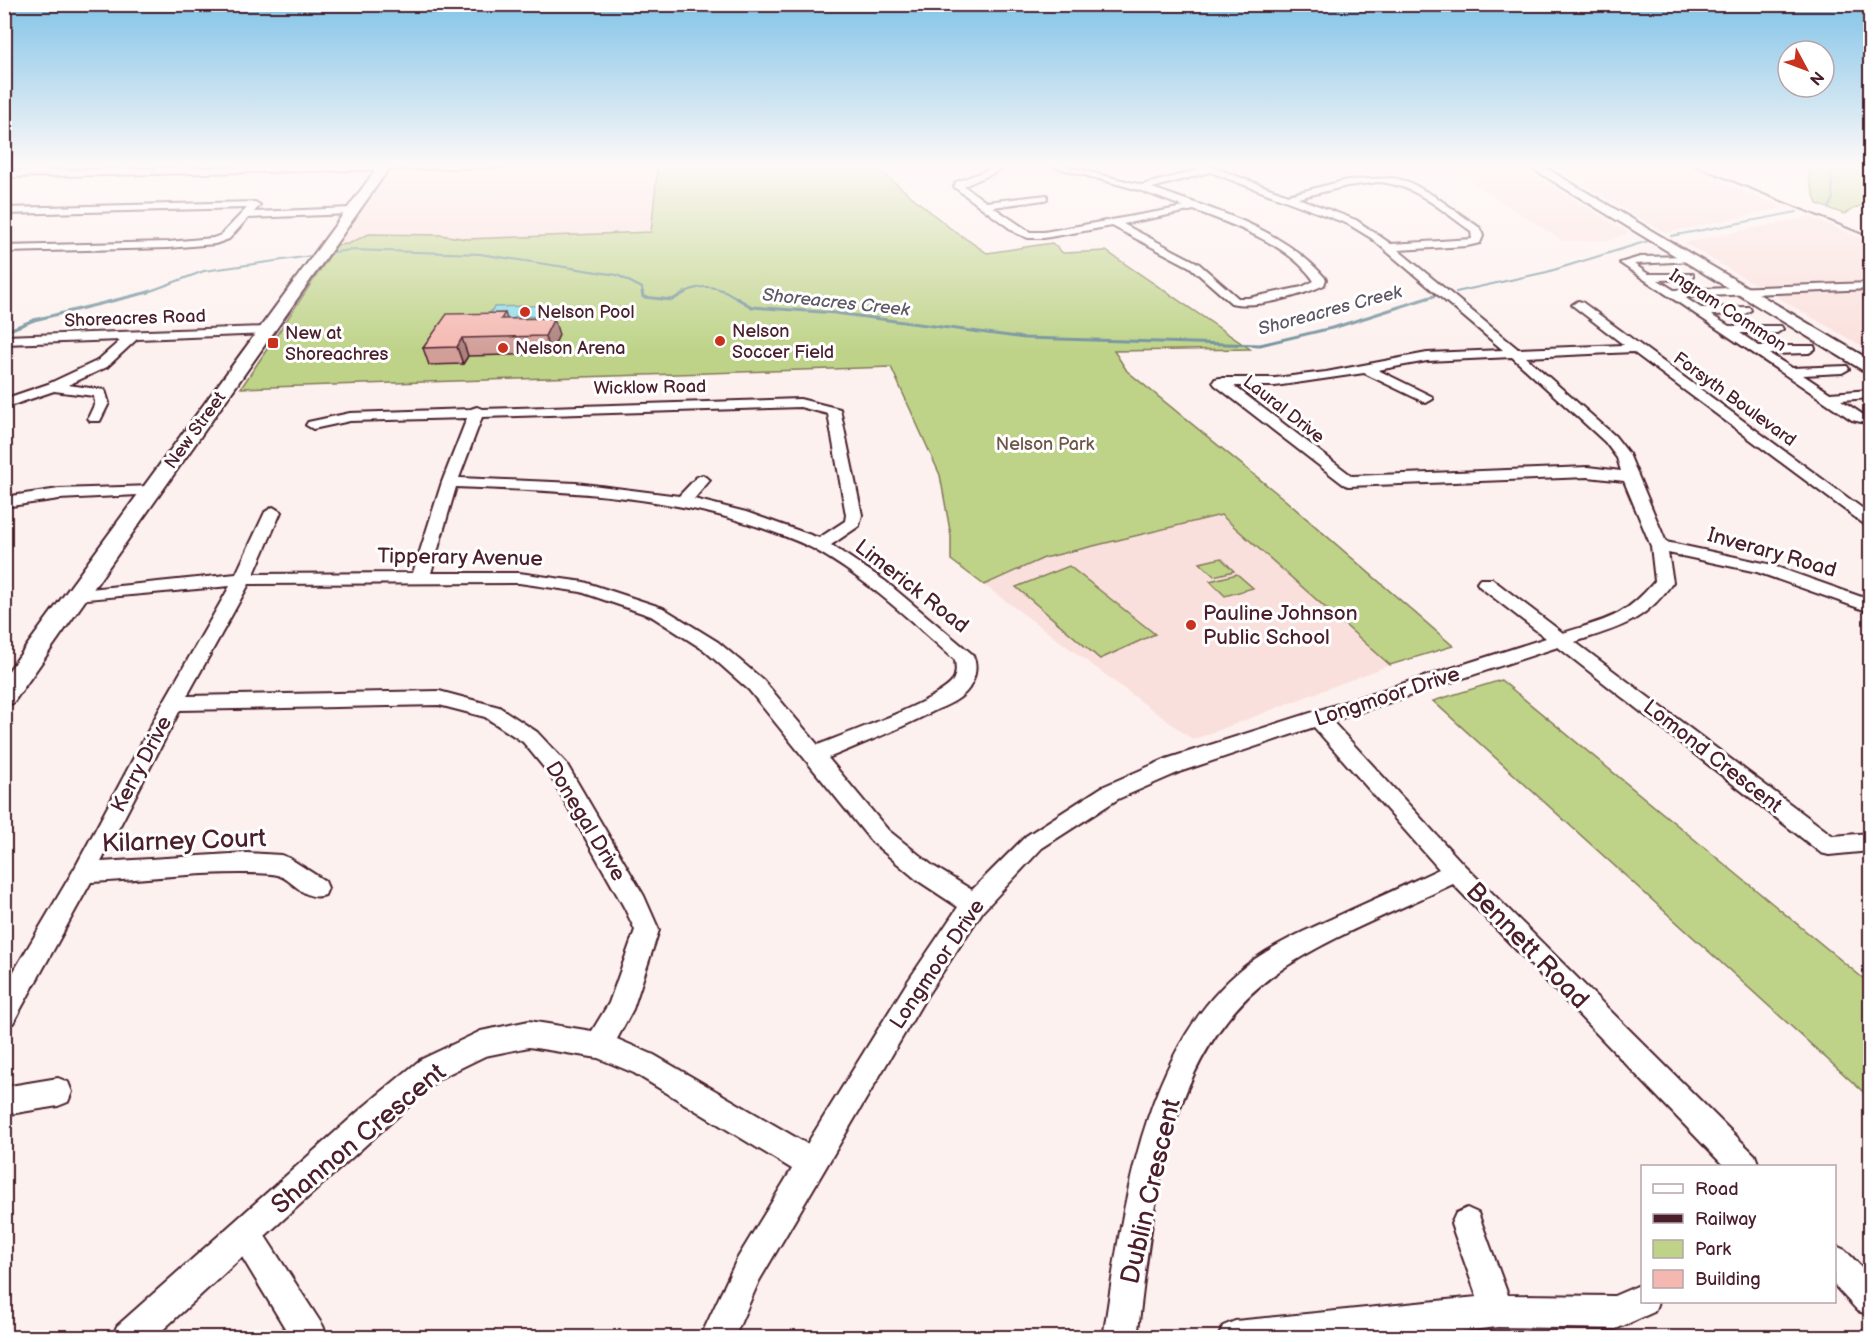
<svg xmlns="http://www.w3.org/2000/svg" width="1875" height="1342" font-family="'Balsamiq Sans',sans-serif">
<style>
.built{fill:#fae0dc}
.green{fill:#bed388;stroke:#84795a;stroke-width:1.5}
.water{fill:#8ddde8;stroke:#72919c;stroke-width:1.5}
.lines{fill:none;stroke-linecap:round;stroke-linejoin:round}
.stream-far1{stroke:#72919c;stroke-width:2}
.stream{stroke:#72919c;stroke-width:3}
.minor-casing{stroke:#4a1f2b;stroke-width:4}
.major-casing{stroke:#4a1f2b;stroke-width:4}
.minor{fill:#fff;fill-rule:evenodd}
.major{fill:#fff;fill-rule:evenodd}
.rail{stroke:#4a1f2b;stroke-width:2}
.wall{fill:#d29e98;stroke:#4a1f2b;stroke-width:1.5}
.shaded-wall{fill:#ab817c;stroke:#4a1f2b;stroke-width:1.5}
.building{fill:#f4b8b1;stroke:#4a1f2b;stroke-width:1.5}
.poi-dot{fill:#c8321e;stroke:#fff;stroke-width:2}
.labels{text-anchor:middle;stroke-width:6;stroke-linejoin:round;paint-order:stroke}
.far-water-label{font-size:18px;font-style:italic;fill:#5e5864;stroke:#fff}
.far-street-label{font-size:18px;fill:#4a1f2b;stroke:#fff}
.far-poi-label{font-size:18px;fill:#4a1f2b;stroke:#fff;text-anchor:start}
.far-park-label{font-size:18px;fill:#6d5547;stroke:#fff}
.street-label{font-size:21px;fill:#4a1f2b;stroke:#fff}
.poi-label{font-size:21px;fill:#4a1f2b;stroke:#fff;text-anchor:start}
.near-street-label{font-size:26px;fill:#4a1f2b;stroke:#fff}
</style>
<rect width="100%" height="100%" fill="#fdf1ef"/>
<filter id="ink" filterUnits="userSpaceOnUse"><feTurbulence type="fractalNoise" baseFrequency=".0167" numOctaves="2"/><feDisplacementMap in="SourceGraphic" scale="12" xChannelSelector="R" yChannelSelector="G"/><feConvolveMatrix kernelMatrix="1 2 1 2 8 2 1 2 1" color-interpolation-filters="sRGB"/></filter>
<g filter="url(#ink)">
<g class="built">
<path d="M658 164 652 232 337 245 390 170Z"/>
<path d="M1517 164 1628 233 1611 240 1563 241 1462 176 1450 166Z"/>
<path d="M1548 164H1680L1783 208 1666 233Z"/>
<path d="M1809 217 1870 242V351L1684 243Z"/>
<path d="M1221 514 1390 665 1193 740 984 585 1044 558Z"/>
</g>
<g class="green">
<path d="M658 164H872L950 228 987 253 1052 243 1063 253 1106 251 1250 349 1114 351 1127 371 1284 499 1453 646 1390 665 1221 515 1044 558 984 585 951 560V536L940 475 891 367 241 388 337 245 348 244 369 234 441 235 467 239 651 232Z"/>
<path d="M1810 164H1870V201L1844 214 1817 204 1809 180Z"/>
<path d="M1221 558 1234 571 1214 576 1200 563Z"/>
<path d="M1069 566 1155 634 1100 659 1016 587Z"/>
<path d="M1237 574 1253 588 1225 596 1210 581Z"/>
<path d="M1501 680 1870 984V1098L1433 701Z"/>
</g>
<path class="water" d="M562 305 557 316 515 317 516 321 483 323 494 307Z"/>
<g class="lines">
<g class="stream-far1">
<path d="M1828 209 1833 199 1831 172 1845 166 1870 164"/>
<path d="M1671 236 1797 212"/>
<path d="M326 253 351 250 480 254 617 275 642 288 643 293"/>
<path d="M1456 292 1547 272 1648 241"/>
<path d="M145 293 204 271 318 255"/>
<path d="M684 293C698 285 714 285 728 293"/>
</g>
<g class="stream">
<path d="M642 292 643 297 672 300 686 292"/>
<path d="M726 292 752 307 835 313 1025 338 1260 345 1336 327 1437 295"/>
<path d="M4 332 34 320 149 292"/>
</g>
<g class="minor-casing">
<g id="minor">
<path d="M384 164H508L504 167 4 177V171Z"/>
<path d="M1003 164H1014L964 186 986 202 1047 195V199L1044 200 993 207 1030 232H1044L1184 207 1139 190 1044 164H1057L1142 185 1199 170 1181 164H1196L1212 167 1288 195 1347 180 1393 178 1409 182 1436 197 1480 228 1483 236 1480 243 1467 246 1398 250 1518 349 1624 345 1572 305 1578 301 1582 302 1870 514V526L1864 524 1633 352 1526 357 1615 436 1629 454 1666 542 1768 564 1870 600V612L1757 572 1668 553 1673 582C1644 623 1620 627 1575 642L1833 836 1870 833V851L1829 855 1821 853 1558 647 1332 721 1464 865 1755 1155 1759 1166H1724L1453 884C1397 911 1324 939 1275 974 1163 1054 1153 1213 1137 1338H1103C1123 1210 1141 1040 1255 959 1282 940 1314 927 1344 913 1376 899 1407 884 1439 869L1314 727 1182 771 1118 799 1042 848 983 911 926 997 759 1281 734 1338H700L737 1259 792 1169 634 1073 598 1058 529 1047 485 1056 440 1078 265 1236 323 1326 328 1338H291L242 1257 154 1338H112L117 1326 361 1109 420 1060 481 1031 529 1021 592 1031 609 1003 635 930 624 907 550 775 523 742 485 717 439 705 180 710 101 862 247 853 281 855 289 858 325 881 328 888 325 895C302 903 292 875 272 874 212 870 151 879 91 882L13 1023 4 1026V988L76 866 163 703 230 586 76 600 70 599 67 595 70 591 236 574 265 512 273 507 281 512 254 574 413 573 442 482 467 418 350 421 313 429 306 425 308 422 350 413 471 409 477 407 482 409 800 399 840 409 862 515 859 526 831 545 885 581 972 654C979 665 975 682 966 692 958 701 945 706 934 711 900 729 864 743 828 758L888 830 933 866 972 890 1026 836 1102 787 1166 759 1546 638 1480 587 1477 583 1480 579H1492L1563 633C1607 619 1624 618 1655 581L1651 546 1624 481 1588 477 1348 486 1343 484 1215 385 1213 382 1215 379 1220 378H1275L1326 372 1427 353 1503 350 1371 238 1348 224 1210 172 1152 188C1213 210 1282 227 1326 279L1324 285C1301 296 1256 309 1231 303L1190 267 1112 226 1044 238H1028L1016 233 954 187 956 182ZM1379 182C1416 185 1442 211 1471 231L1472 239 1391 244 1356 220 1298 198 1347 186ZM1194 210C1234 225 1290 245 1314 281L1302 287 1248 298H1238L1198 263 1123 224ZM1512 357 1605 442 1617 458 1621 471 1588 467 1352 476 1234 386H1275L1364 373 1426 403 1433 399 1431 396 1378 370 1427 361ZM800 407 828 414 846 515 845 521 819 538 746 512 694 499 710 480 702 475 697 477 679 496 576 483 459 478 482 417ZM456 487C559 491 663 494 762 528 779 534 796 540 812 548 866 578 910 620 955 660 956 668 957 675 952 682 936 702 845 734 818 745L763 680 718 642 663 608 584 582 519 573H431ZM519 583 581 592 651 616 704 650 749 690 872 842 917 880 958 907 908 981 807 1144 654 1055 617 1039 633 1009 659 930 644 896 566 763 537 732 499 707 439 691 187 696 249 584Z"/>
<path d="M255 202 260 205 254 212 351 208 356 211 351 214 248 218 229 239 215 244 168 248 4 252V246L168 242 213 238 221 235 247 208 4 214V208Z"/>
<path d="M1689 256 1693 257V261L1634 264 1648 274H1693V278L1689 279 1658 280 1674 290 1870 283V289L1684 297 1701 308 1749 307 1751 310 1745 314 1711 315 1729 326H1781L1783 329 1777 333H1740L1759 346H1814L1815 349 1809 353 1770 354 1792 368 1847 366 1849 369 1842 373 1803 375 1830 393 1870 390V398L1841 400 1862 414 1870 416V424L1852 420 1620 263 1640 257Z"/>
<path d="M266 327 272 331 270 334 137 339 107 367 68 385 105 390 109 403 100 421H90L88 418 95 403 94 396 54 391 4 408V399L48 384 97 361 121 340 4 344V336Z"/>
<path d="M152 486 160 491 158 494 59 499 4 507V497L59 489Z"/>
<path d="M58 1078 68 1082 72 1092 68 1102 58 1106 4 1115V1087Z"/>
<path d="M1467 1208 1478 1213 1508 1295 1614 1296 1642 1284V1302H1658L1654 1312 1616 1329 1498 1327 1401 1338H1218L1223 1326 1235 1321 1477 1297 1451 1224 1456 1213Z"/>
<path d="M1834 1245 1845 1250 1870 1276V1315L1858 1311 1834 1285Z"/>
</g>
</g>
<g class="major-casing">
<g id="major">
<path d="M380 164H392L13 703 4 706V677Z"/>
<path d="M1525 164H1539L1870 360V372L1864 371Z"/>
</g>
</g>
<use href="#minor" class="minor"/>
<use href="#major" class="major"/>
<path class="rail" d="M1690 164 1870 237"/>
</g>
<path class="wall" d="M505 313 507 319 559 335 550 354 468 356 463 364 429 365 423 348Z"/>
<g class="shaded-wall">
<path d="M554 318 559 335 550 354 545 336Z"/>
<path d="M462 338 468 356 463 364 457 347Z"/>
</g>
<path class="building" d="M505 313 501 319 554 318 545 336 462 338 457 347 423 348 447 314Z"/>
</g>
<linearGradient id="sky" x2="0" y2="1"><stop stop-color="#83c4e8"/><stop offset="0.47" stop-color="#fef9f8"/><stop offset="1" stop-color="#fef9f8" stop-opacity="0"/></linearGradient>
<rect width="1875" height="352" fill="url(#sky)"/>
<g class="poi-dot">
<circle cx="525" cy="312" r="6"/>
<circle cx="720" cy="341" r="6"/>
<rect x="267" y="337" width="12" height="12" rx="3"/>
<circle cx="503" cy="348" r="6"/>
<circle cx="1191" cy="625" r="6"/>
</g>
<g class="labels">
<g class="far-water-label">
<text transform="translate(836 302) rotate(6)" y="6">Shoreacres Creek</text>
<text transform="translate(1330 310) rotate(-15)" y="6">Shoreacres Creek</text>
</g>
<g class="far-street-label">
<text transform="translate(1728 310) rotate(33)" y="6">Ingram Common</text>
<text transform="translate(135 318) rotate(-2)" y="6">Shoreacres Road</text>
<text transform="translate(650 387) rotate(-1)" y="6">Wicklow Road</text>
<text transform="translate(1735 399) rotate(36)" y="6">Forsyth Boulevard</text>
<text transform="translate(1284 409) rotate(38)" y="6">Laural Drive</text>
<text transform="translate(195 430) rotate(-54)" y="6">New Street</text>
</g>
<g class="far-poi-label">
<text x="537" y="318">Nelson Pool</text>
<text x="732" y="337">Nelson<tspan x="732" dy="21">Soccer Field</tspan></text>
<text x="285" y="339">New at<tspan x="285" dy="21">Shoreachres</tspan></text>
<text x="515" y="354">Nelson Arena</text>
</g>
<g class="far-park-label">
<text x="1045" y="450">Nelson Park</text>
</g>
<g class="street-label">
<text transform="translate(1772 552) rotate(16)" y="7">Inverary Road</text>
<text transform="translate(460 557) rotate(1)" y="7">Tipperary Avenue</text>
<text transform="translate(912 586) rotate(38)" y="7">Limerick Road</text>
<text transform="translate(1387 696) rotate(-18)" y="7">Longmoor Drive</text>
<text transform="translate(1713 756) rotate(38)" y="7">Lomond Crescent</text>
<text transform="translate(141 764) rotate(-62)" y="7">Kerry Drive</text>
<text transform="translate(586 821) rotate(59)" y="7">Donegal Drive</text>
<text transform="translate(937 964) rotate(-56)" y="7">Longmoor Drive</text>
</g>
<g class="poi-label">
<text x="1203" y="620">Pauline Johnson<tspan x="1203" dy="24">Public School</tspan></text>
</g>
<g class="near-street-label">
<text transform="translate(184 840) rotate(-2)" y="9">Kilarney Court</text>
<text transform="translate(1528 945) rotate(46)" y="9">Bennett Road</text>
<text transform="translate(358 1138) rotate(-40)" y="9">Shannon Crescent</text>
<text transform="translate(1150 1191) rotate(-77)" y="9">Dublin Crescent</text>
</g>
</g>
<rect width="1875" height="1342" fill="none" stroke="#fff" stroke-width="24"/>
<rect x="12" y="12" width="1851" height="1318" fill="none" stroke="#4a1f2b" stroke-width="2" filter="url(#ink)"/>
<rect x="1641" y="1165" width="195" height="138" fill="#ffffff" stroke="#b7a5aa" stroke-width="1.5"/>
<rect x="1653" y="1184" width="30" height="9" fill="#ffffff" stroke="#b7a5aa" stroke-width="1.5"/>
<text x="1695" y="1195" font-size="18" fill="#4a1f2b">Road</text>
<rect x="1653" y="1214" width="30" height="9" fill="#4a1f2b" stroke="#b7a5aa" stroke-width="1.5"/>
<text x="1695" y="1225" font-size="18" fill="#4a1f2b">Railway</text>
<rect x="1653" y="1240" width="30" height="18" fill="#bed388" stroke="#b7a5aa" stroke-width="1.5"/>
<text x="1695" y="1255" font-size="18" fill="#4a1f2b">Park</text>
<rect x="1653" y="1270" width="30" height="18" fill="#f4b8b1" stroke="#b7a5aa" stroke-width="1.5"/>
<text x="1695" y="1285" font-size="18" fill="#4a1f2b">Building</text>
<g transform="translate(1806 69) rotate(131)"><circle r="28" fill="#ffffff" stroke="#b7a5aa" stroke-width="1.5"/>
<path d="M0-4.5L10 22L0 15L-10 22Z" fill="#c8321e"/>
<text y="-9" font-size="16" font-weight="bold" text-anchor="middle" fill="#4a1f2b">N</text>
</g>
</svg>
